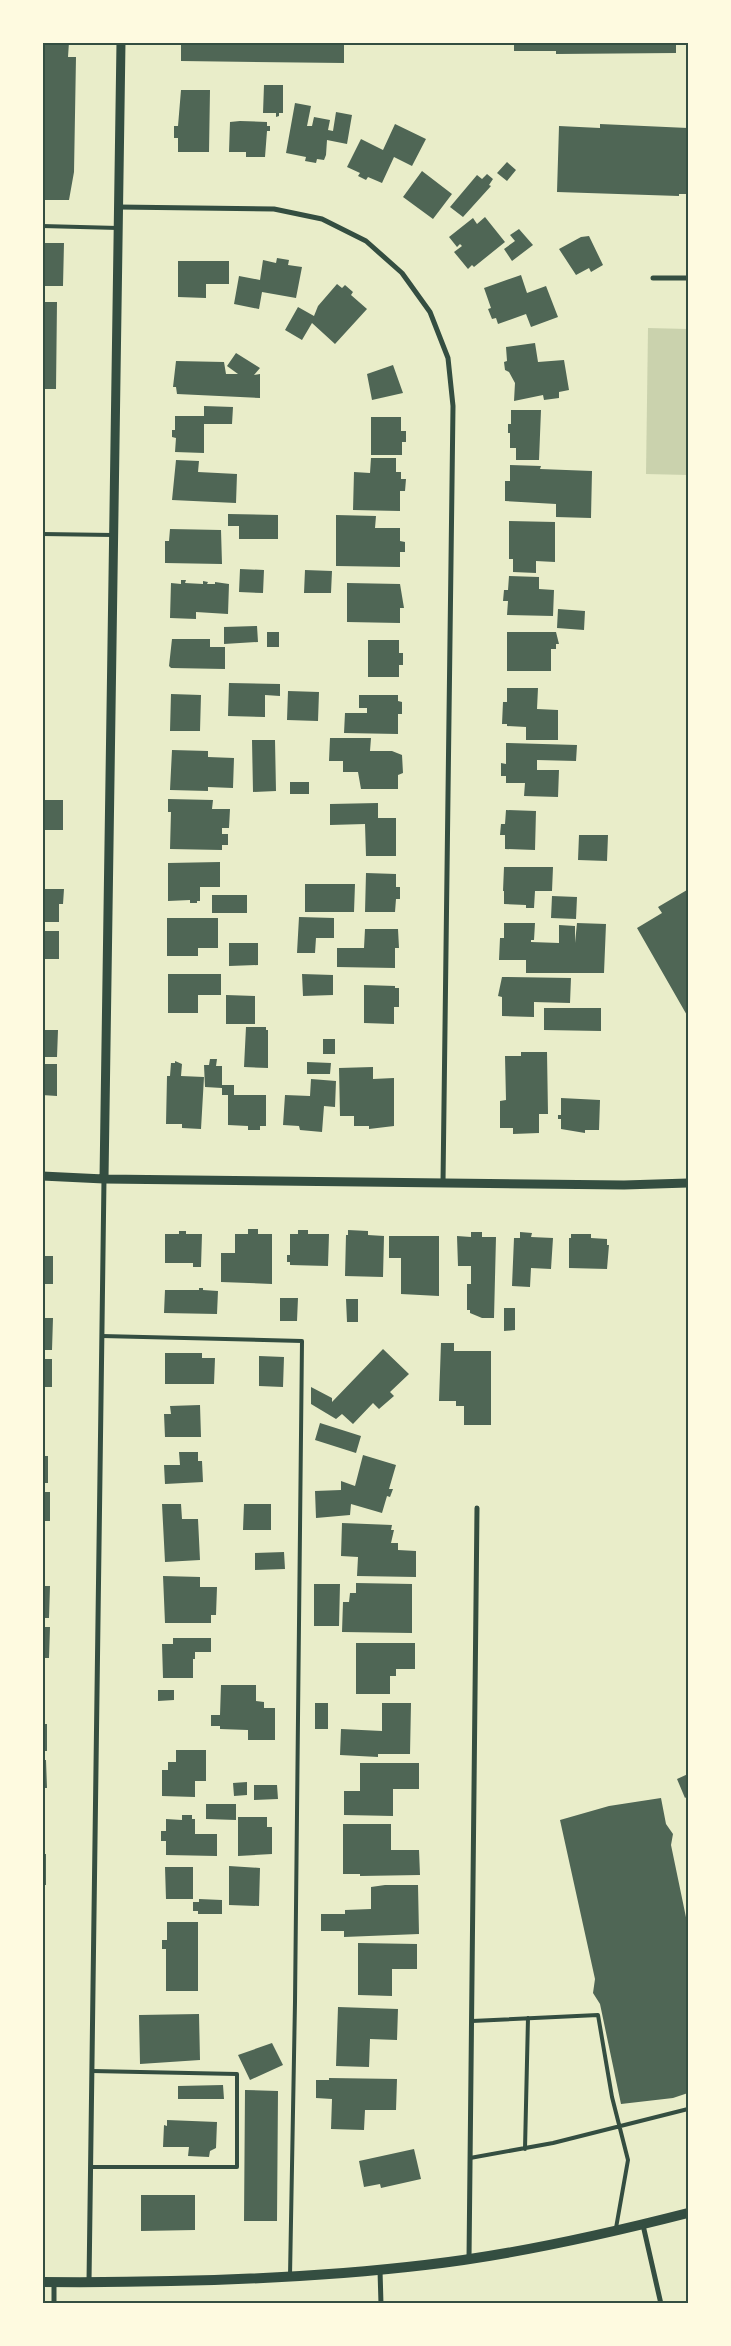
<svg xmlns="http://www.w3.org/2000/svg" width="731" height="2346" viewBox="0 0 731 2346" font-family="Jost,sans-serif">
	<style>
		.green { fill: #cad2ad }
		.building { fill: #4f6655 }
		.lines { fill: none; stroke-linecap: round; stroke-linejoin: round }
		.service { stroke: #344e41; stroke-width: 4 }
		.minor { stroke: #344e41; stroke-width: 5 }
		.tertiary { stroke: #344e41; stroke-width: 9 }
		.secondary { stroke: #344e41; stroke-width: 10 }
		.neatline { fill: none; stroke: #344e41; stroke-width: 2 }
	</style>
	<rect width="100%" height="100%" fill="#e9edc9"/>
	<path class="green" d="M648 328 688 329V475L646 474Z"/>
	<path class="building" d="M42 42H69L68 57H76L74 172 69 200H42Z
		M181 42H344V63L181 61Z
		M514 42H676V53L556 54V51H514Z
		M264 85H283V113H279V116L276 117V113H263Z
		M181 90H210L209 152H178V138H174V126H178Z
		M295 103 311 106 307 126H312L314 117 330 120 328 130 333 131 336 112 352 115 347 144 327 140 326 155 324 160 317 159 316 163 305 161 306 157 286 153Z
		M240 121 267 122V126H270V131H267L265 157H246V152H229L230 122Z
		M395 124 426 139 412 166 394 157 382 183 368 177 366 180 358 176 360 173 347 167 361 139 383 150Z
		M600 124 688 128V194H679V196L557 192 559 126 600 128Z
		M507 162 516 170 507 181 497 173Z
		M422 171 452 194 433 219 403 197Z
		M487 174 493 179 489 185 491 186 463 217 450 207 477 175 482 179Z
		M485 217 505 242 474 267 472 265 468 269 454 252 462 246 460 244 457 247 449 237 473 218 477 224Z
		M519 229 533 245 512 261 504 249 515 241 510 235Z
		M589 236 603 265 591 272 589 268 576 275 559 249 581 237Z
		M42 243H64L63 286H42Z
		M277 258 289 260 288 265 302 267 296 298 262 292 259 309 234 304 239 276 260 280 263 260 276 263Z
		M178 261H229V284H206V298L178 297Z
		M521 275 527 293 546 286 558 317 531 327 526 314 498 324 496 318 492 319 488 309 491 308 484 288Z
		M337 284 342 288 345 285 353 292 351 295 367 309 335 344 312 323 302 340 285 330 298 307 314 316 318 306Z
		M42 302H57L56 389H42Z
		M535 343 538 362 564 360 569 390 559 392V398L544 400 543 395 514 401 515 383 509 372 505 370 504 362 507 361 506 347Z
		M236 353 260 368 254 375 260 374V398L177 394 176 387H173L176 361 224 362 226 374H238L227 366Z
		M393 365 403 393 372 400 367 374Z
		M204 406 233 407 232 424H204V453L175 452 176 438 172 437V430H175V416H204Z
		M511 410H541L539 460H516V448H510V433H508V424H511Z
		M371 417H401V431H406V442H402V455H371Z
		M371 458H396V472H401V479H406L405 491H400V511L353 510 354 472 370 473Z
		M176 460 199 461 198 472 237 474 236 503 172 500Z
		M510 465 541 466 540 469 592 471 591 518 556 517V504L505 501V481H510Z
		M228 514 278 515V539H239V526H228Z
		M336 515 376 516 375 528H400V541L405 542V552H400V567L336 566Z
		M509 521 555 522V562L536 561V573L513 572V559H509Z
		M170 529 221 530 222 564 165 563V541H169Z
		M240 569 264 570 263 593 239 592Z
		M305 570 332 571 331 593H304Z
		M509 576 539 577V589L554 590 553 616 507 615 508 601H503L504 590H508Z
		M181 580H186L185 583 203 584V581L208 582 207 584H215V582L229 584 228 614 196 612V619L170 618 171 583 181 584Z
		M347 583 400 584 404 608H400V623L347 622Z
		M558 609 585 611 584 630 557 628Z
		M257 626 258 642 224 644V627Z
		M267 632H279V647H267Z
		M507 632H556L559 644H556V649H551V671H507Z
		M172 639H210V647H225V669L171 668 169 666Z
		M368 640H399V653H403V665H399V677H368Z
		M229 683 280 684V696L265 695V717L228 716Z
		M507 688H538L537 709 558 710V740H526V727L507 726V724H502L503 702H507Z
		M288 691 319 692 318 721 287 720Z
		M171 694 201 695 200 731H170Z
		M359 695H398V701L402 702V714H398V734L344 733 345 713H367V708H359Z
		M330 738H371L370 751H392L402 755 403 773 398 775V789H361L358 772H343V761H329Z
		M252 740H275L276 791 253 792Z
		M506 743 577 745 576 761 537 760V770H559L558 797 524 796 525 783H506V776H501V763L506 764Z
		M172 750 208 751V757L234 758 233 788 208 787V791L170 790Z
		M290 782H309V794H290Z
		M168 799 213 800 212 809H230L229 828H222V834H228V845H222V850L170 849 171 812H168Z
		M42 800H63V830H42Z
		M378 803V818H396V856H366L365 824 330 825V804Z
		M506 810 536 811 535 850 505 849V835H500L501 824H505Z
		M579 835H608L607 861 578 860Z
		M220 862V887H200V901H197V903H190V900L168 901V863Z
		M504 867H553L552 891H535L534 908H526V905L504 904V891H503Z
		M366 873 396 874V887H400V899H396L395 912H365Z
		M305 884H355L354 912H305Z
		M42 889H64L63 904H59V922H42Z
		M687 890 688 893V1017L637 928 662 913 658 907Z
		M212 895H247V913H212Z
		M552 896 577 897 576 919 551 918Z
		M299 917 334 918V938H316L315 953H297Z
		M167 918H218V948H198V956H167Z
		M504 923H535L534 940H531V942L559 943V925L575 926V943L577 923 606 924 604 973H526V960H499L500 938H504Z
		M365 929H398L399 948H395V968L337 967V948H364Z
		M42 931H59V959H42Z
		M229 943H258V965L229 966Z
		M168 974H221V995H198V1013H168Z
		M302 974 333 975V995L303 996Z
		M502 977 571 978 570 1003 534 1002V1017L502 1016V997L498 996Z
		M364 985 395 986V988H399V1007H394V1024L364 1023Z
		M226 995 255 996V1024H226Z
		M544 1008H601V1031L544 1030Z
		M246 1027H266V1030H268V1068L244 1067Z
		M42 1030H58L57 1057H42Z
		M323 1039H335V1054H323Z
		M521 1052H547L548 1114H539V1133L513 1134V1128H500V1101L506 1100 505 1056H521Z
		M210 1059H217L216 1066H222V1088L205 1087 204 1065H209Z
		M175 1061 182 1064 181 1076 204 1077 201 1129 182 1128V1124H166L167 1076H170L171 1063H175Z
		M307 1062 331 1063 330 1074H307Z
		M42 1064H57V1096L42 1095Z
		M373 1067V1079L394 1078V1126L369 1129V1126H354V1116H340L339 1068Z
		M311 1079 336 1081 335 1107 324 1106 322 1132 300 1130 299 1126 283 1125 285 1095 310 1096Z
		M222 1085H234V1095H266V1126H260V1130H248V1126L228 1125V1095H222Z
		M561 1098 600 1100 599 1130H585V1133L561 1129V1119H558V1115H561Z
		M248 1229H258V1234H272V1284L221 1282V1253H235V1234H248Z
		M298 1230H308V1234H329L328 1266 290 1265V1262H287V1255H290V1234H298Z
		M348 1230 368 1231V1235L384 1236 383 1277 345 1276 346 1235H348Z
		M179 1231H186V1234H202L201 1267H193V1263H165V1234H179Z
		M471 1232H482V1237H496L494 1318H482L470 1313V1310H467V1284H471V1266H458L457 1236 471 1237Z
		M520 1232 532 1233 531 1237 553 1238 551 1269 531 1268 530 1287 512 1286 514 1238H520Z
		M571 1234H591V1238L607 1239V1245H609L607 1269 569 1268V1238H571Z
		M389 1236H439V1296L401 1294V1258H389Z
		M42 1256H53V1284H42Z
		M199 1288H203V1290L218 1291 217 1314 164 1313 165 1290H199Z
		M280 1298H298L297 1321H280Z
		M346 1299H358V1322H347Z
		M504 1308H515V1330L504 1331Z
		M42 1318H53L52 1350H42Z
		M441 1343H454V1351H491V1425H464V1406H456V1401H439Z
		M383 1349 409 1374 390 1392 394 1396 379 1409 373 1403 353 1424 342 1414 336 1419 311 1404V1387L332 1398V1402Z
		M165 1353H202V1358H215L214 1384H165Z
		M259 1356 284 1357 283 1387 259 1386Z
		M42 1359H52V1387H42Z
		M200 1405 201 1437H165L164 1414H171L170 1406Z
		M320 1423 361 1436 356 1453 315 1440Z
		M179 1452H198V1461H202L203 1482 165 1484 164 1465H180Z
		M363 1455 396 1465 389 1489H393L390 1497 387 1496 382 1513 351 1504 350 1515 316 1518 315 1491 341 1490V1481L355 1486Z
		M42 1456H48V1483H42Z
		M42 1492H50V1521H42Z
		M162 1504H181L182 1519H198L200 1560 165 1562Z
		M244 1504H271V1530H243Z
		M342 1523 392 1525 391 1530H394L391 1543H398V1550L416 1551V1577L357 1576 358 1557 341 1556Z
		M284 1552 285 1569 255 1570V1553Z
		M163 1576 200 1577V1587H217L216 1615H211V1623H165Z
		M356 1583 412 1584V1633L342 1632 343 1602H349L350 1593H356Z
		M314 1584H340L339 1626H314Z
		M42 1586H50L49 1618H42Z
		M43 1627H50L49 1658H42Z
		M173 1638H211V1652H195V1659H193V1678H163L162 1644H173Z
		M356 1643H415V1669H396V1676H390V1694H356Z
		M221 1685H256V1701L264 1702V1708H275V1740H248V1730L220 1729V1726H211V1715H220Z
		M158 1690H174V1700L158 1701Z
		M315 1703H328V1729H315Z
		M382 1703H411L410 1754H378V1757L340 1755 341 1729 382 1731Z
		M42 1724H47V1751H42Z
		M176 1750H206V1781H195V1797L162 1796V1770H168V1762H176Z
		M42 1760H46L47 1788H42Z
		M360 1763H419V1789H393V1816L344 1815V1791H360Z
		M688 1774V1796L685 1798 677 1779Z
		M247 1782V1795L234 1796 233 1783Z
		M254 1785H277L278 1799 254 1800Z
		M661 1798 666 1824 673 1834 671 1845 688 1927V2093L673 2098 621 2104 600 2004 593 1993 595 1979 560 1820 609 1806Z
		M206 1804H236V1820L206 1819Z
		M182 1815H192V1819H195V1834H217V1856L166 1855V1841H161V1831H166V1819L182 1820Z
		M238 1817H267V1827H272V1854L238 1856Z
		M343 1824H391V1850H419L420 1875 360 1876V1874H343Z
		M42 1854H46V1885H42Z
		M229 1866 260 1868 259 1906 229 1905Z
		M165 1867H193V1899H166Z
		M385 1885H418L419 1934 344 1937V1931H321V1914H345V1910L371 1909V1887Z
		M42 1895H45V1919H42Z
		M199 1899 222 1900V1914H198V1911H193V1902H199Z
		M167 1922H198V1991H166V1949H162V1940H167Z
		M358 1943 417 1944V1969H392V1996L358 1995Z
		M338 2007 398 2009 397 2040 370 2039 369 2067 336 2066Z
		M199 2014 200 2060 140 2064 139 2015Z
		M272 2043 283 2065 250 2080 238 2055Z
		M329 2078 397 2079 396 2110H365L364 2130 331 2129 332 2099 316 2098V2080H329Z
		M223 2085 224 2099H178V2086Z
		M245 2090 278 2091 277 2221H244Z
		M167 2120 217 2122 216 2148 210 2151 209 2157 188 2156 189 2147H163L164 2125 167 2126Z
		M414 2149 421 2179 381 2188 380 2184 364 2187 359 2161Z
		M141 2195H195V2230L141 2231Z"/>
	<g class="lines">
		<path class="service" d="M42 226 118 228
			M42 534 113 535
			M102 1336 302 1341 295 2002 290 2276
			M472 2021 598 2015 612 2097 628 2160 616 2228
			M525 2149 528 2018
			M470 2158 553 2143 688 2109
			M91 2167H237V2074L92 2071"/>
		<path class="minor" d="M118 207 274 209 322 219 366 241 402 273 430 312 448 358 453 406 443 1183
			M653 278H688
			M643 2225 661 2304
			M469 2259 477 1508
			M380 2270 381 2304
			M54 2282V2304
			M89 2282 104 1179"/>
		<path class="tertiary" d="M42 1176 104 1179 624 1185 688 1183
			M104 1179 121 42"/>
		<path class="secondary" d="M42 2282C170 2283 298 2280 425 2265 513 2255 602 2235 688 2213"/>
	</g>
	<rect width="731" height="2346" fill="none" stroke="#fefae0" stroke-width="88"/>
	<rect x="44" y="44" width="643" height="2258" class="neatline"/>
</svg>
